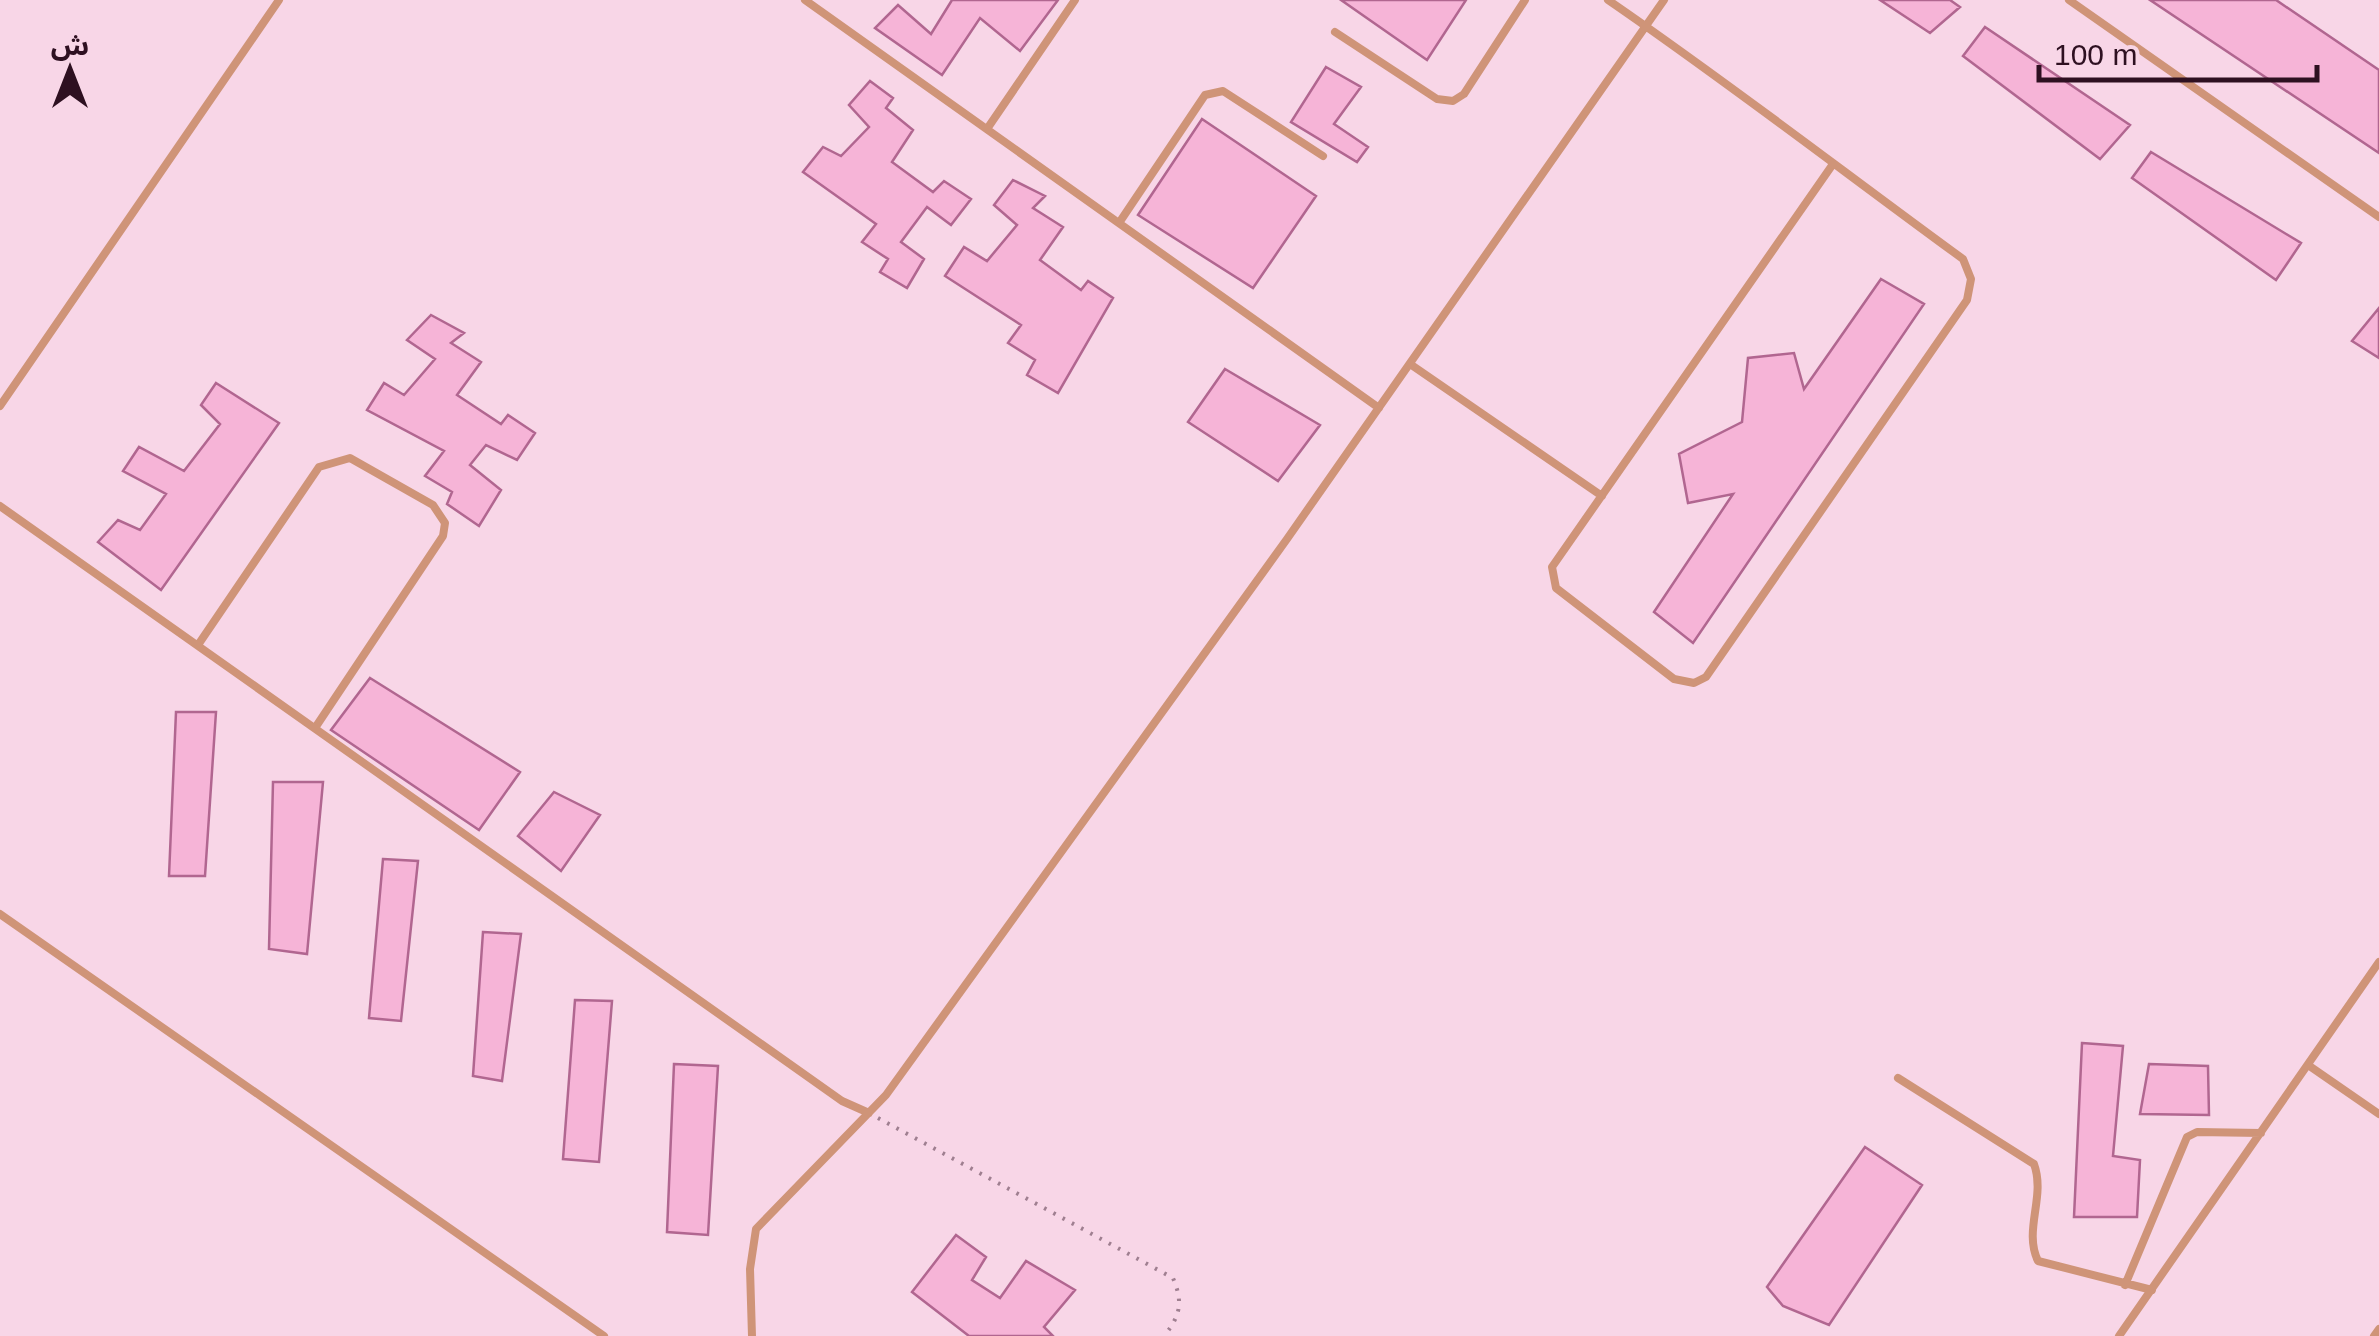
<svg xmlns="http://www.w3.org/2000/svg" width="2379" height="1336" viewBox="0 0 2379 1336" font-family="Helvetica,'Noto Sans Arabic',sans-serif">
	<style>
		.building { fill: #f6b4d7; stroke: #b16690; stroke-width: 2.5 }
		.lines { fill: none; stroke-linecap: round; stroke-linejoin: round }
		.path { stroke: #9f7f90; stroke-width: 4; stroke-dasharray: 2.5 8; stroke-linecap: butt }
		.service { stroke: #cf9478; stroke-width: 8 }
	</style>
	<rect width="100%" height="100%" fill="#f8d6e7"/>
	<path class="building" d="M952 0H1058L1020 51 980 18 942 75 875 28 898 5 931 34Z
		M1341 0H1466L1427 60Z
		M1880 0H1950L1960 7 1930 33Z
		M2150 0H2276L2379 70V153Z
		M1985 27 2130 125 2100 159 1963 56Z
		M1326 67 1361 87 1334 124 1368 147 1357 162 1291 122Z
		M870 81 893 98 886 108 913 130 892 162 933 192 944 181 971 199 951 225 927 207 901 242 924 259 907 288 880 272 888 259 862 242 876 224 803 172 823 147 841 156 869 127 849 105Z
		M1202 119 1316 196 1253 288 1138 215Z
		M2151 152 2301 243 2276 280 2132 178Z
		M1013 180 1045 196 1033 208 1063 227 1040 260 1081 290 1088 281 1113 298 1058 393 1027 375 1035 360 1008 343 1021 325 945 276 964 247 987 261 1017 225 994 205Z
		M1881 279 1924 304 1693 643 1654 612 1733 494 1688 503 1679 454 1742 422 1748 358 1794 353 1804 389Z
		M2379 308V358L2352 341Z
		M431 315 464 333 451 343 481 362 457 395 501 424 508 415 535 433 517 460 486 445 470 465 501 490 479 526 447 504 452 492 425 476 444 451 367 410 384 383 404 395 435 359 407 340Z
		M1225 369 1320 425 1278 481 1188 422Z
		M216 383 279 423 161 590 98 542 118 520 140 530 166 494 123 471 139 447 184 471 220 424 201 405Z
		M370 678 520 772 479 830 331 730Z
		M176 712H216L205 876H169Z
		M273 782H323L307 954 269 949Z
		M554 792 600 815 561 871 518 836Z
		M383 859 418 861 401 1021 369 1018Z
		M483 932 521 934 502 1081 473 1076Z
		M575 1000 612 1001 599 1162 563 1159Z
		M2082 1043 2123 1046 2113 1156 2140 1160 2137 1217H2074Z
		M674 1064 718 1066 708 1235 667 1232Z
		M2149 1064 2208 1066 2209 1115 2140 1114Z
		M1865 1147 1922 1185 1829 1325 1783 1306 1767 1287Z
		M956 1235 986 1257 972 1280 1000 1298 1026 1261 1075 1290 1044 1327 1053 1336H969L912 1292Z"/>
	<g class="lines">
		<path class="path" d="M878 1118 1173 1278C1183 1302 1181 1315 1164 1336"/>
		<path class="service" d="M805 0 1379 408
			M1608 0C1729 83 1845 173 1963 259L1971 279 1967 300 1706 677 1694 683 1674 679 1556 588 1552 567 1833 164
			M2069 0 2379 217
			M1335 32 1437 99 1453 101 1464 94 1525 0
			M987 129 1075 0
			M1119 223 1205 95 1223 91 1323 156
			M1410 364 1602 496
			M0 406 279 0
			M0 506 842 1101 869 1113
			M198 645 319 467 350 458 433 505 445 523 443 536 315 728
			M0 914 604 1336
			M2308 1065 2379 1114
			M1898 1078 2034 1164C2046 1197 2023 1230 2038 1261L2152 1290
			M2125 1285 2187 1137 2197 1132 2261 1133
			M752 1336 750 1269 756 1229 886 1095 1287 539 1664 0
			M2119 1336 2379 962
			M2374 1336 2379 1329"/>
	</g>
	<g transform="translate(70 70)" stroke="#f8d6e7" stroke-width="8" paint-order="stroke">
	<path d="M0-8L18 38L0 25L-18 38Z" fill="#2e1021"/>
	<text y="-15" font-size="28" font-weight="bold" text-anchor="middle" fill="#2e1021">ش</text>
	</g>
	<path d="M2039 65v15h278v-15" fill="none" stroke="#2e1021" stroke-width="5"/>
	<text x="2054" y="65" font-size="30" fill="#2e1021" stroke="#f8d6e7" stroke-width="8" paint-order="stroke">100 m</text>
</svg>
